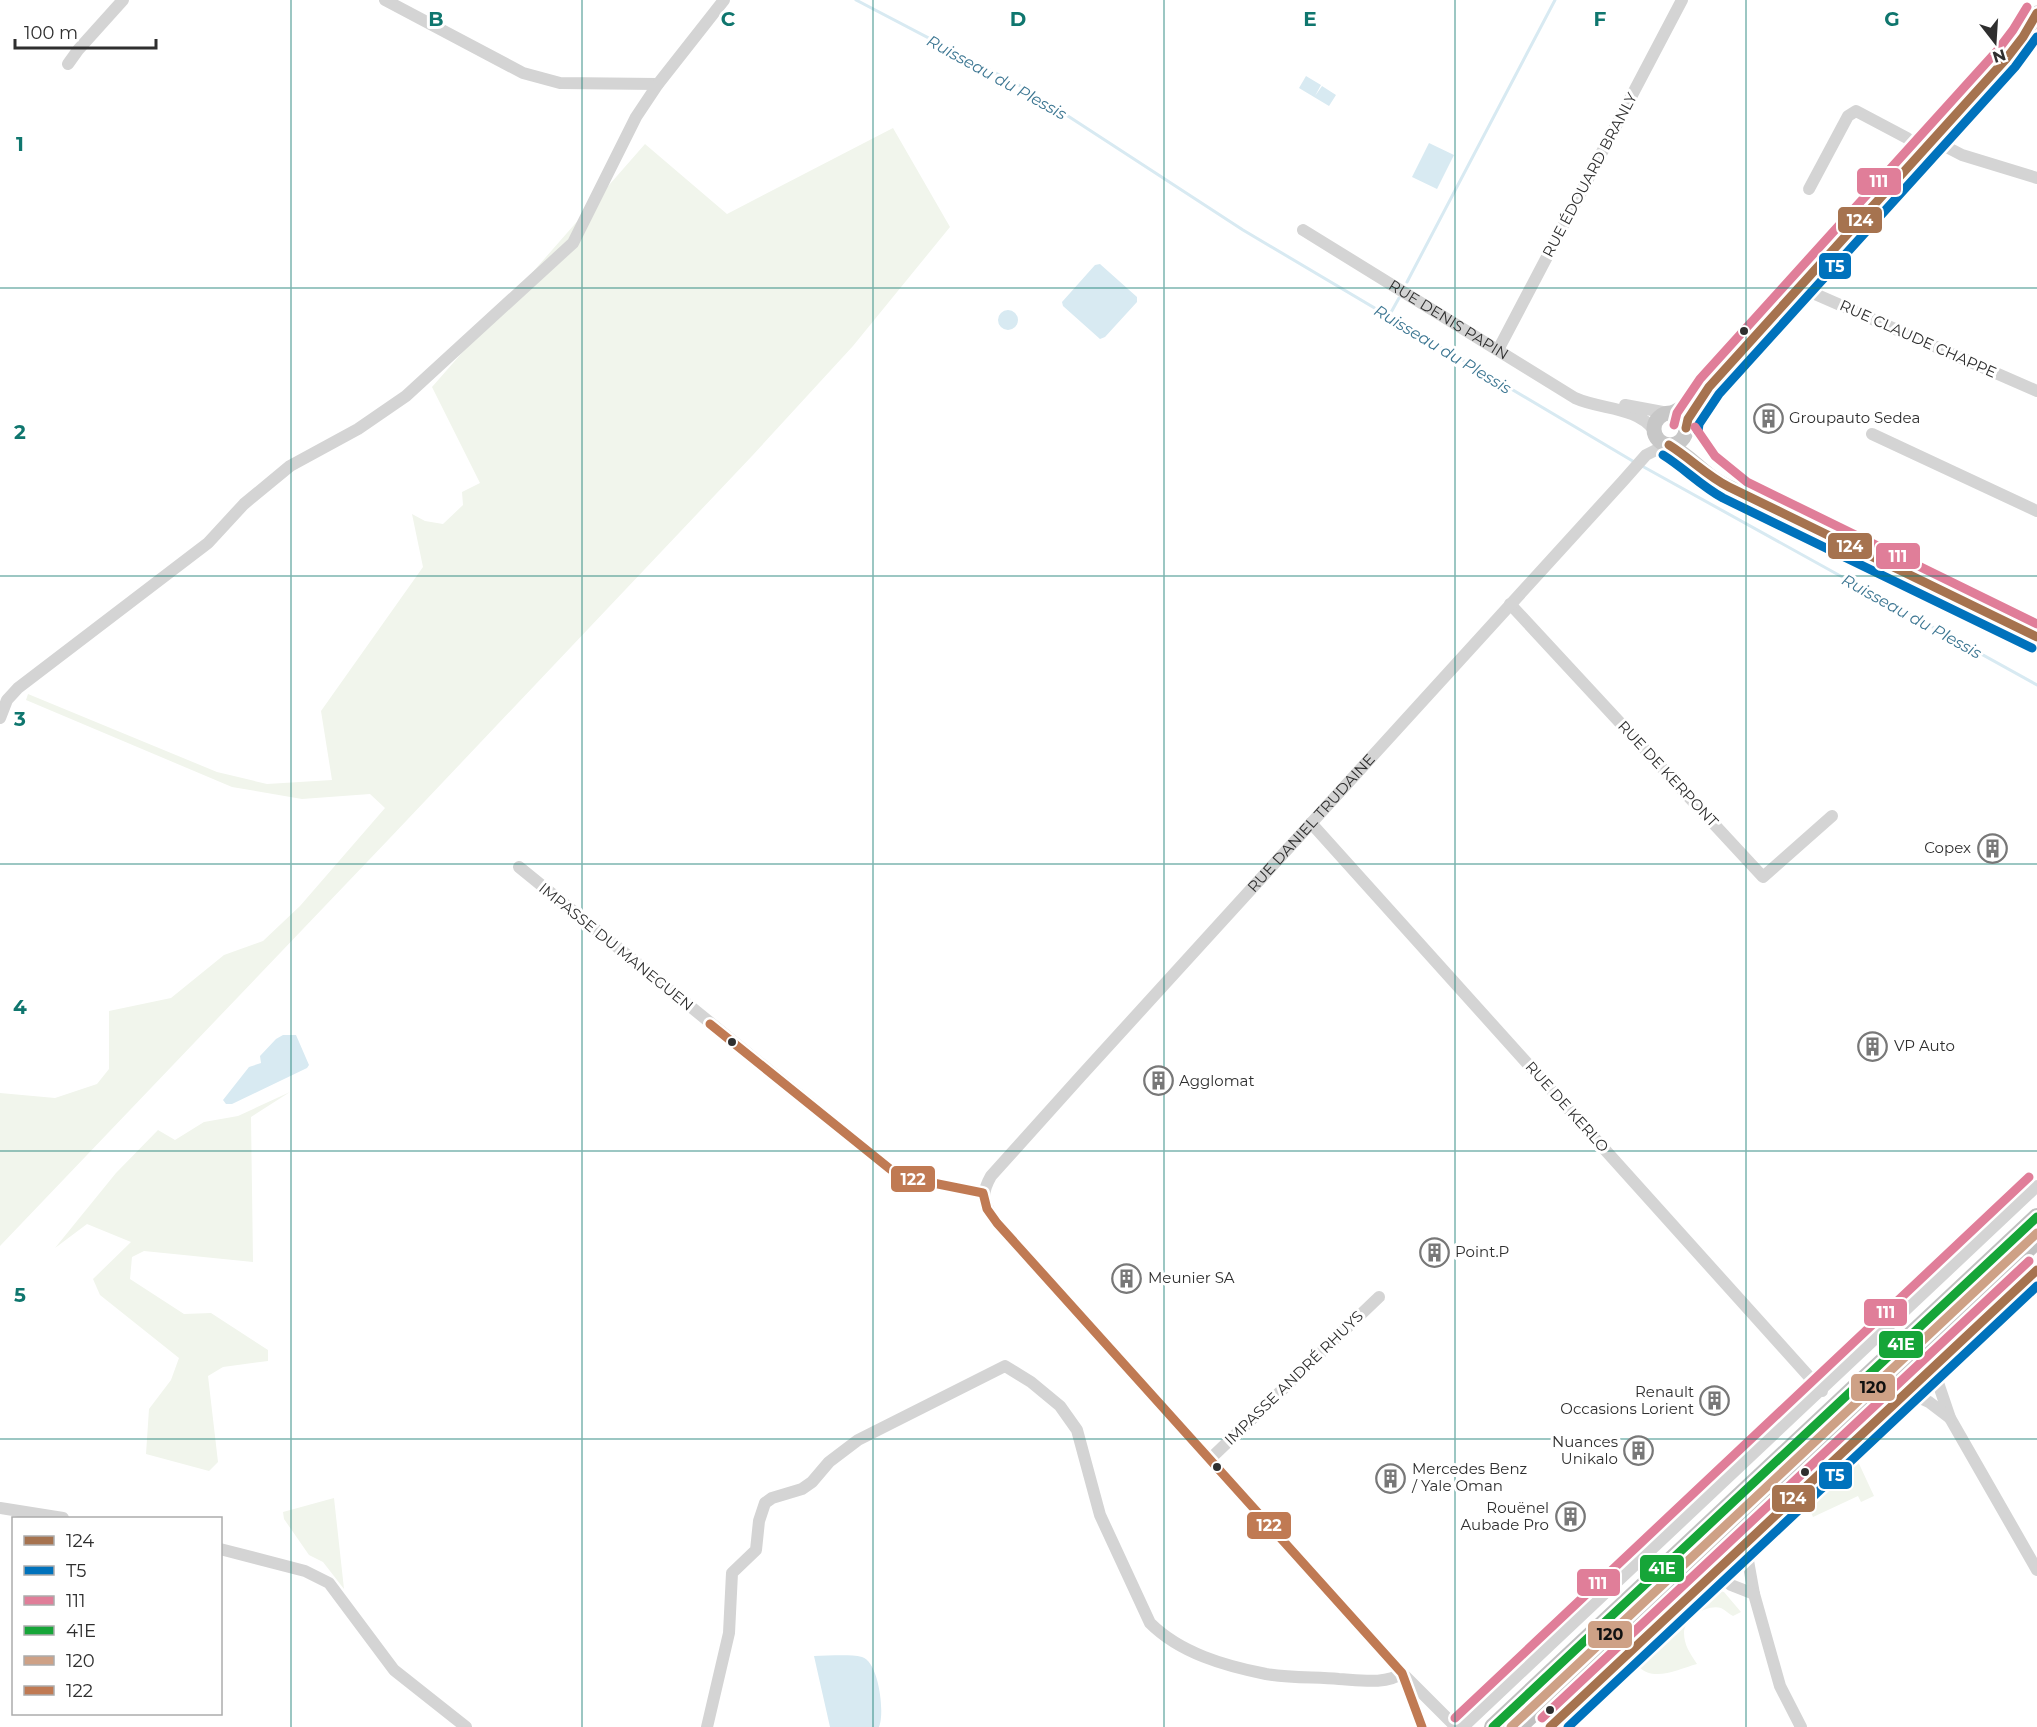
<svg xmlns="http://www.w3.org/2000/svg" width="2037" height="1727" viewBox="0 0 2037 1727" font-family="Montserrat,sans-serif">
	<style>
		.green { fill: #f1f5ec }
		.water { fill: #d8eaf2 }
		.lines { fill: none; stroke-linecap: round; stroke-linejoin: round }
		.stream { stroke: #d8eaf2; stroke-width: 3 }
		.minor { stroke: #d4d4d4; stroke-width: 12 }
		.major { stroke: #c7c7c7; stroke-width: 15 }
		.highway { stroke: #c1c1c1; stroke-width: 18 }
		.bus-1-casing { stroke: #fff; stroke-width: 14 }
		.bus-2-casing { stroke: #fff; stroke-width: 14 }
		.bus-3-casing { stroke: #fff; stroke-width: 14 }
		.bus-4-casing { stroke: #fff; stroke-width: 14 }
		.bus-5-casing { stroke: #fff; stroke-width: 14 }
		.bus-6-casing { stroke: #fff; stroke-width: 14 }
		.bus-1 { stroke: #a6734f; stroke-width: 9 }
		.bus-2 { stroke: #0072bc; stroke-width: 9 }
		.bus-3 { stroke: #e07e99; stroke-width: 9 }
		.bus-4 { stroke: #16a538; stroke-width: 9 }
		.bus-5 { stroke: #cea186; stroke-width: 9 }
		.bus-6 { stroke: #c07a53; stroke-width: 9 }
		.grid { fill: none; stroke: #0f766e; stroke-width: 1.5; stroke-opacity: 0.55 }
		.bus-dot { fill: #2f2f2f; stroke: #fff; stroke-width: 2 }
		.labels { text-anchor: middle; stroke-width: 6; stroke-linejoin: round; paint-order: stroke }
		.street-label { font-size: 15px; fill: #2f2f2f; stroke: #fff }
		.poi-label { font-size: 15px; fill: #2f2f2f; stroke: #fff; text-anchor: start }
		.water-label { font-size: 16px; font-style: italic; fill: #3c7692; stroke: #fff }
		.grid-label { font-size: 20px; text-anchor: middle; font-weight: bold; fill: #0f766e; stroke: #fff; stroke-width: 6; stroke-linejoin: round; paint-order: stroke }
		.line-badge { stroke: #fff; stroke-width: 2 }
		.badge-label { font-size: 16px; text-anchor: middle; font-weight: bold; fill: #fff }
		.pale-badge-label { font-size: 16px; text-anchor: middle; font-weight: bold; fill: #111 }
	</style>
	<rect width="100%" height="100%" fill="#fff"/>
	<path class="green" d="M893 128 950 227 853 346 752 456 389 839 0 1246V1093L55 1098 97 1084 109 1069V1011L171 998 224 955 263 941 300 906 385 808 370 794 302 799 232 787 26 700 28 694 217 772 267 784 332 780 321 711 423 567 412 514 425 521 443 524 463 505 462 492 480 483 432 387 645 144 727 214Z
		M290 1092 251 1117 253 1262 144 1251 132 1257 130 1279 184 1314 211 1313 268 1350V1361L223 1367 208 1376 218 1462 209 1471 146 1454 149 1409 171 1380 179 1358 100 1295 93 1279 131 1242 87 1224 55 1248 116 1173 158 1130 175 1140 204 1122 238 1116Z
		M1854 1453 1874 1496 1861 1502 1858 1496 1813 1517 1806 1501 1837 1471 1835 1469Z
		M334 1498 344 1589 323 1562 309 1555 284 1519 283 1512Z
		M1713 1589 1724 1592 1741 1612 1733 1616C1729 1614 1725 1610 1721 1608 1707 1604 1684 1618 1684 1633 1684 1645 1690 1653 1697 1664 1679 1669 1654 1682 1639 1667L1641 1654 1644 1649 1702 1592Z"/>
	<path class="water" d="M1306 76 1321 85 1315 96 1322 86 1336 95 1329 106 1299 88Z
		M1429 143 1454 155 1437 189 1412 177Z
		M1100 264 1137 297V302L1105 337 1100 339 1063 306 1062 302 1095 265Z
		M998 320a10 10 0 1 1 20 0a10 10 0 1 1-20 0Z
		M283 1035H296L309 1065 307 1068 232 1104H226L223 1100 249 1067 261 1063 260 1056 276 1039Z
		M814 1656C828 1656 849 1654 862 1657 879 1662 885 1713 879 1727H830Z"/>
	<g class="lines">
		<path class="stream" d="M856 0 1028 90 1243 230 1636 463
			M1407 282 1555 0
			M1389 316 1399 298
			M1642 466 2037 685"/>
		<g class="minor">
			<path d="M385 0 523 73 560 83 658 84"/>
			<path d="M68 64 78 50 123 0"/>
			<path d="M1933 140 1962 155 2037 178"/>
			<path d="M1809 189 1848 116 1856 111 1907 138 1922 153"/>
			<path id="s1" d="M1303 230 1575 398C1601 410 1636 406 1654 430"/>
			<path d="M1803 283 1815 294 2037 391"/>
			<path d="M1498 350 1682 0"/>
			<path d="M1625 405 1668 413"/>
			<path d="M1872 434 2037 511"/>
			<path d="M1510 604 1763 877 1832 816"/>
			<path d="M0 718 7 700 18 688 208 543 244 504 290 466 358 429 406 396 573 243 636 117 658 84 724 0"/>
			<path d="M1311 823 1822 1391"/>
			<path d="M519 867 890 1169 913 1179 983 1193"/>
			<path d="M1933 1368 1950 1418 2037 1570"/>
			<path d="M1907 1392 1929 1402 1950 1418"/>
			<path d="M1210 1459 1379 1297"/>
			<path d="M0 1508 63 1518"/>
			<path d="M1741 1547 1747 1555 1754 1594 1780 1686 1801 1727"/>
			<path d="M220 1549 305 1571 329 1583 394 1670 466 1727"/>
			<path d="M1716 1570 1731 1585 1754 1594"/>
			<path d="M1405 1680 1422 1727"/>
			<path d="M707 1727 729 1633 732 1573 756 1550 759 1521 765 1503 772 1498 802 1489 812 1482 829 1462 858 1440 1005 1366 1031 1382 1060 1406 1077 1430 1100 1515 1150 1623C1180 1653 1225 1666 1266 1674 1290 1678 1316 1677 1339 1679 1358 1680 1387 1685 1402 1673"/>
			<path id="s2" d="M1456 1727 1402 1673 997 1223C984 1204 979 1197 991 1176L1080 1077 1623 481 1646 455 1666 445"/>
			<path d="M1463 1727 2037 1186"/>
			<path d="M1550 1727 2037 1270"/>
		</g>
		<path class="major" d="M1654 429a16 16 0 1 1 32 0a16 16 0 1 1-32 0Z
			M1672 413 1687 405 1709 387 2006 59 2023 37 2037 13
			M1669 445C1698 460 1706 481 1741 492L2037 637"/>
		<path class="highway" d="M1493 1727 2037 1217
			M1518 1727 2037 1240"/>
		<defs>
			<path id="bus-1" d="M1686 428 1688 419 1709 387 2006 59 2023 37 2037 13
				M1669 445C1690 458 1707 476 1729 487L2037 637
				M1550 1727 2037 1270"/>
			<path id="bus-2" d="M1698 431 1699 424 1719 394 2015 67 2037 37
				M1663 455C1684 468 1701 486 1723 498L2032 648
				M1568 1727 2037 1286"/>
			<path id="bus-3" d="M1674 425 1677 413 1700 379 1997 51 2013 30 2027 7
				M1695 427 1715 456 1747 482 2037 624
				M1455 1718 2029 1177
				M1542 1718 2029 1261"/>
			<path id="bus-4" d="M1493 1727 2037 1217"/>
			<path id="bus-5" d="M1511 1727 2037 1233"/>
			<path id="bus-6" d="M710 1024 890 1169 913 1179 983 1193 987 1209 997 1223 1402 1673 1422 1727"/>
		</defs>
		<use href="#bus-1" class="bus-1-casing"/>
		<use href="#bus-2" class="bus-2-casing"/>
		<use href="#bus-3" class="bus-3-casing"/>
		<use href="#bus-4" class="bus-4-casing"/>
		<use href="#bus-5" class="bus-5-casing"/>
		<use href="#bus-6" class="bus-6-casing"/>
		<use href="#bus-1" class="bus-1"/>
		<use href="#bus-2" class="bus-2"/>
		<use href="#bus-3" class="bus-3"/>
		<use href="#bus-4" class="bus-4"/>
		<use href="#bus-5" class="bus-5"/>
		<use href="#bus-6" class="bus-6"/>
	</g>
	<path class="grid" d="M291 0V1727M582 0V1727M873 0V1727M1164 0V1727M1455 0V1727M1746 0V1727M0 288H2037M0 576H2037M0 864H2037M0 1151H2037M0 1439H2037"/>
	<defs>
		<symbol id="building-ring" viewBox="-11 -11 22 22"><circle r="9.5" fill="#fff" stroke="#787878" stroke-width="1.5"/><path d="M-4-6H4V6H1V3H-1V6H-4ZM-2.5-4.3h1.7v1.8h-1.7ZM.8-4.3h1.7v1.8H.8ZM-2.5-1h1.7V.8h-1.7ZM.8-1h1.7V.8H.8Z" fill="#787878"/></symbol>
	</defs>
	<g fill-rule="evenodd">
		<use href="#building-ring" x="1752" y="402" width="33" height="33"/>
		<use href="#building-ring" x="1976" y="832" width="33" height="33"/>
		<use href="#building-ring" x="1856" y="1030" width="33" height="33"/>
		<use href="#building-ring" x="1142" y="1064" width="33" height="33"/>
		<use href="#building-ring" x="1418" y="1236" width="33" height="33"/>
		<use href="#building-ring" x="1110" y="1262" width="33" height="33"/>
		<use href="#building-ring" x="1698" y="1384" width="33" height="33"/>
		<use href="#building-ring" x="1622" y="1434" width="33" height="33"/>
		<use href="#building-ring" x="1374" y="1462" width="33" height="33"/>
		<use href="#building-ring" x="1554" y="1500" width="33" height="33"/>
	</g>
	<g class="bus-dot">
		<circle cx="1744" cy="331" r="5"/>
		<circle cx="732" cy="1042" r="5"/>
		<circle cx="1217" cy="1467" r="5"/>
		<circle cx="1805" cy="1472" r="5"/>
		<circle cx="1550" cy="1710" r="5"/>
	</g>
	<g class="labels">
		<g class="street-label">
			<text transform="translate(1590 175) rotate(-62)" y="5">RUE ÉDOUARD BRANLY</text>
			<text dy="5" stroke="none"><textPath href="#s1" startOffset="171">RUE DENIS PAPIN</textPath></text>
			<text transform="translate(1918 339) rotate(24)" y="5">RUE CLAUDE CHAPPE</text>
			<text transform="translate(1668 774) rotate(47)" y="5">RUE DE KERPONT</text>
			<text dy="5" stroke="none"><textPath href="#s2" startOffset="1210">RUE DANIEL TRUDAINE</textPath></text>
			<text transform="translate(616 947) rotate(39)" y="5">IMPASSE DU MANEGUEN</text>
			<text transform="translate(1567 1107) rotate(48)" y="5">RUE DE KERLO</text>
			<text transform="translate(1294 1378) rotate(-44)" y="5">IMPASSE ANDRÉ RHUYS</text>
		</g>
		<g class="poi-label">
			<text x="1789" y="423">Groupauto Sedea</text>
			<text x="1971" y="853" text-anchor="end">Copex</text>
			<text x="1894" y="1051">VP Auto</text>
			<text x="1179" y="1086">Agglomat</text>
			<text x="1455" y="1257">Point.P</text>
			<text x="1148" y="1283">Meunier SA</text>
			<text x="1694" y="1397" text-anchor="end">Renault<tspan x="1694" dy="17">Occasions Lorient</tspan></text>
			<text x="1618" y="1447" text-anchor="end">Nuances<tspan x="1618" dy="17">Unikalo</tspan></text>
			<text x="1412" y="1474">Mercedes Benz<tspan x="1412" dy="17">/ Yale Oman</tspan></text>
			<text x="1549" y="1513" text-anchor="end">Rouënel<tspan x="1549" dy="17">Aubade Pro</tspan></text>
		</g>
		<g class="water-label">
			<text transform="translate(997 77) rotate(29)" y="6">Ruisseau du Plessis</text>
			<text transform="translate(1443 349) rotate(31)" y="6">Ruisseau du Plessis</text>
			<text transform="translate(1912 616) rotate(29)" y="6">Ruisseau du Plessis</text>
		</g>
	</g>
	<g class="grid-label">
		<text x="436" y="26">B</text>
		<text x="728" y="26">C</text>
		<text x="1018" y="26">D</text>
		<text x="1310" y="26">E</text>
		<text x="1600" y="26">F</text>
		<text x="1892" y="26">G</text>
		<text x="20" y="151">1</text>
		<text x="20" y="439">2</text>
		<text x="20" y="726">3</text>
		<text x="20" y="1014">4</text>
		<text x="20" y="1302">5</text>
	</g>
	<g class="line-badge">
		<rect x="1856" y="167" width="46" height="29" rx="6" fill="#e07e99"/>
		<rect x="1837" y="206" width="46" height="28" rx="6" fill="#a6734f"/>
		<rect x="1818" y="252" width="34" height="28" rx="6" fill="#0072bc"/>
		<rect x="1827" y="532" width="46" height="28" rx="6" fill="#a6734f"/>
		<rect x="1875" y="542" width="46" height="28" rx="6" fill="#e07e99"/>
		<rect x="890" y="1165" width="46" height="28" rx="6" fill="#c07a53"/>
		<rect x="1863" y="1298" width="45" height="29" rx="6" fill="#e07e99"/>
		<rect x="1878" y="1330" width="46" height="29" rx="6" fill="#16a538"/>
		<rect x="1850" y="1373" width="46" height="29" rx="6" fill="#cea186"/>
		<rect x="1818" y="1461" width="35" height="29" rx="6" fill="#0072bc"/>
		<rect x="1771" y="1484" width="45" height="29" rx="6" fill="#a6734f"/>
		<rect x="1246" y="1511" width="46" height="29" rx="6" fill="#c07a53"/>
		<rect x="1639" y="1554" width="46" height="29" rx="6" fill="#16a538"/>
		<rect x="1576" y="1568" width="45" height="29" rx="6" fill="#e07e99"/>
		<rect x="1587" y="1620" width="46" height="29" rx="6" fill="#cea186"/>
	</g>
	<g class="badge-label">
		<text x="1879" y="187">111</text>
		<text x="1860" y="226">124</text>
		<text x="1835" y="272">T5</text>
		<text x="1850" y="552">124</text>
		<text x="1898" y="562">111</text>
		<text x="913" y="1185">122</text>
		<text x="1886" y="1318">111</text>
		<text x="1901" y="1350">41E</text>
		<text x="1835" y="1481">T5</text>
		<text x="1793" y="1504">124</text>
		<text x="1269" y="1531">122</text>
		<text x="1662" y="1574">41E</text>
		<text x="1598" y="1589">111</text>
	</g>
	<g class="pale-badge-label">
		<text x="1873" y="1393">120</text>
		<text x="1610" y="1640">120</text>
	</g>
	<rect x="12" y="1517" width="210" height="198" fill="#ffffff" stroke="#acacac" stroke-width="1.5"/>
	<rect x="24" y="1536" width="30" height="9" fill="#a6734f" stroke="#acacac" stroke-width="1.5"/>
	<text x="66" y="1547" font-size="18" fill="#2f2f2f">124</text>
	<rect x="24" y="1566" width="30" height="9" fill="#0072bc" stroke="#acacac" stroke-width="1.5"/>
	<text x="66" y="1577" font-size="18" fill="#2f2f2f">T5</text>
	<rect x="24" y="1596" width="30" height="9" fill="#e07e99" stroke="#acacac" stroke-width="1.5"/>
	<text x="66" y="1607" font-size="18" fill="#2f2f2f">111</text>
	<rect x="24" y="1626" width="30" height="9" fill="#16a538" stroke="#acacac" stroke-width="1.5"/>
	<text x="66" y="1637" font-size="18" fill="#2f2f2f">41E</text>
	<rect x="24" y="1656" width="30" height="9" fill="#cea186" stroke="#acacac" stroke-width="1.5"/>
	<text x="66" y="1667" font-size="18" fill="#2f2f2f">120</text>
	<rect x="24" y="1686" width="30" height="9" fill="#c07a53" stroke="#acacac" stroke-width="1.5"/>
	<text x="66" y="1697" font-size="18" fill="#2f2f2f">122</text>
	<g transform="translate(1995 42) rotate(163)" stroke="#ffffff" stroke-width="4.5" paint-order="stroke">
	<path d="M0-4.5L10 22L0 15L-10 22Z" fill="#2f2f2f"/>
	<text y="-9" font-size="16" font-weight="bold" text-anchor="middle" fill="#2f2f2f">N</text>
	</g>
	<path d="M15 39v9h141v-9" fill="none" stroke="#2f2f2f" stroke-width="3"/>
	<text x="24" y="39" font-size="18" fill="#2f2f2f" stroke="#ffffff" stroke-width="4.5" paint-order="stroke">100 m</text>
</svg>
